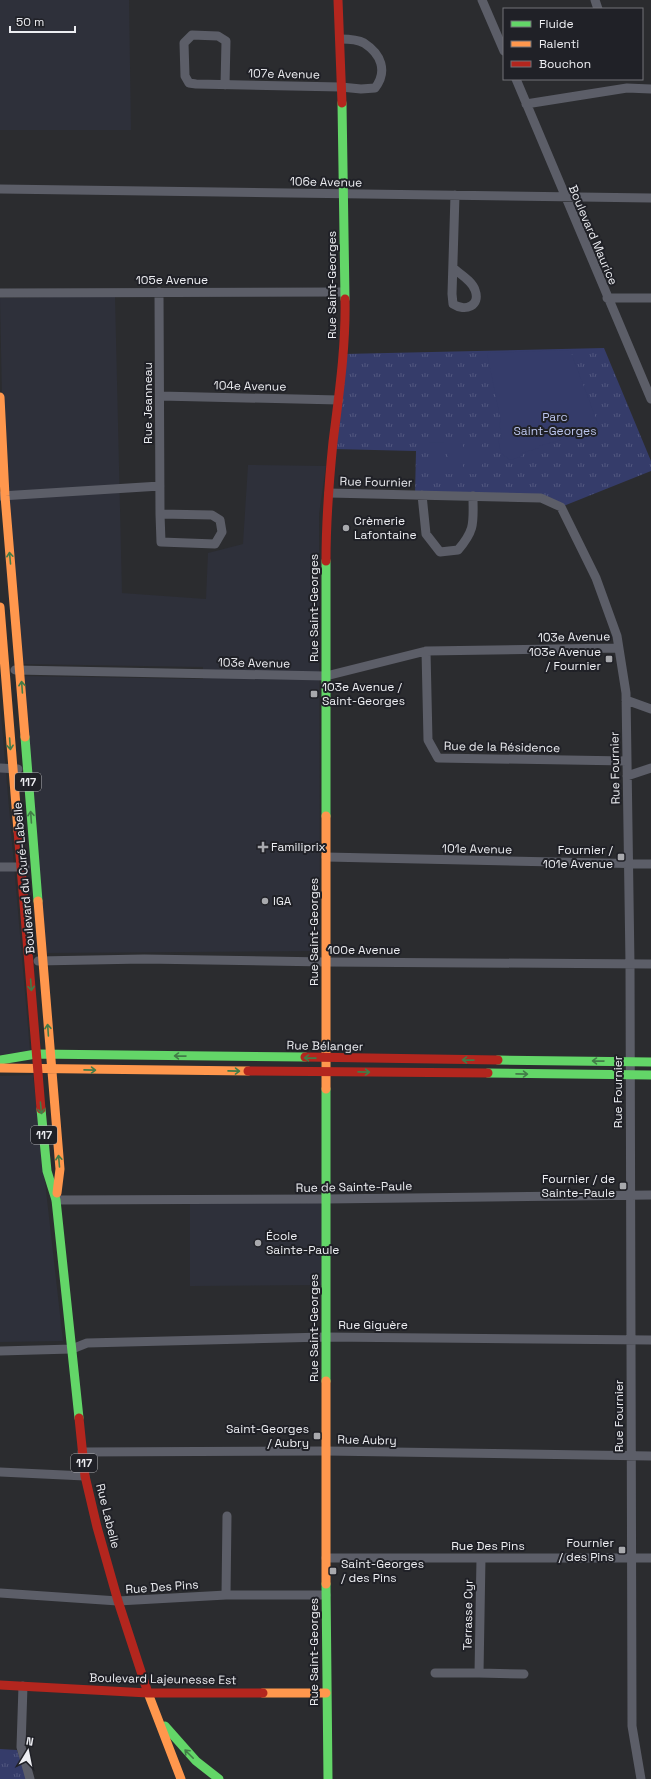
<svg xmlns="http://www.w3.org/2000/svg" width="651" height="1779" viewBox="0 0 651 1779" font-family="'Space Grotesk',sans-serif">
	<style>
		.built { fill: #2e303a }
		.grass { fill: url(#grass-tufts) }
		.garden { fill: #353c6a }
		.lines { fill: none; stroke-linecap: round; stroke-linejoin: round }
		.street { stroke: #5c5e68; stroke-width: 9 }
		.fast { stroke: #63d668; stroke-width: 9 }
		.slow { stroke: #ff974d; stroke-width: 9 }
		.jam { stroke: #b3261e; stroke-width: 9 }
		.oneway { stroke: #427c48 }
		.poi-dot { fill: #a8a9ad; stroke: #202127; stroke-width: 1.5 }
		.labels { text-anchor: middle; stroke-width: 4; stroke-linejoin: round; paint-order: stroke }
		.shield { fill: #202127; stroke: #afb0b4; stroke-width: 1 }
		.shield-label { font-size: 11px; font-weight: bold; fill: #ecedf1 }
		.street-label { font-size: 12px; fill: #ecedf1; stroke: #202127 }
		.park-label { font-size: 12px; fill: #bbc5ed; stroke: #202127 }
		.poi-label { font-size: 12px; fill: #ecedf1; stroke: #202127; text-anchor: start }
	</style>
	<defs>
		<pattern id="grass-tufts" width="24" height="20" patternUnits="userSpaceOnUse"><rect width="24" height="20" fill="#353c6a"/><path d="M3 7l-1-3M5 7V3M7 7l1-3M15 17l-1-3M17 17v-4M19 17l1-3" fill="none" stroke="#525880"/></pattern>
	</defs>
	<rect width="100%" height="100%" fill="#2b2c2f"/>
	<path class="built" d="M0 0H129L131 130H0Z
		M115 296 122 593 206 599 208 553 243 544 248 465 326 466 319 514 320 951 44 953 22 676 203 679V667L23 664 3 449 0 298Z
		M0 703 30 1051 0 1055Z
		M33 1075 63 1341 0 1342V1076Z
		M326 1199V1285L190 1286V1200Z"/>
	<path class="grass" d="M604 348 651 461V471L561 507 541 498 415 495 416 451 333 449 343 354Z
		M0 1749 17 1750 27 1779H0Z"/>
	<path class="garden" d="M570 350 600 429 539 446V448L522 453 523 456 510 460 501 453 498 439 502 438 499 423 501 422 487 353Z
		M444 442V474H429V443Z
		M448 442H463V474H448Z
		M467 443H482V474H467Z"/>
	<g class="lines">
		<path class="street" d="M482 0 504 51
			M595 0 598 9
			M516 79 651 399
			M225 85 226 41 218 36 192 35 184 43 185 76 189 83 196 84 341 87 361 89 375 88C388 71 381 54 364 43 357 39 348 39 340 39
			M526 104 627 88 651 89
			M0 189 651 198
			M453 268C460 274 472 281 475 290 481 306 465 312 453 304L452 294 455 195
			M159 292 160 514 161 542 215 544 222 532 220 520 212 515 160 514
			M0 293 344 292
			M607 298H651
			M160 396 339 400
			M329 493 541 498 561 507 596 578 617 636 626 693 630 964 632 1726 641 1779
			M422 495 426 534 440 552 458 550C476 529 473 522 473 496
			M1 496 160 486
			M426 651 428 740 438 758 627 761
			M15 670 326 676 426 651 619 648
			M626 700 651 709
			M0 768 18 769
			M627 776 651 768
			M326 857 651 864
			M0 867H25
			M38 961 144 959 326 962 651 964
			M56 1200 326 1199 651 1195
			M0 1351 72 1349 87 1343 326 1337 651 1340
			M82 1452 326 1451 651 1456
			M0 1472 85 1476
			M326 1558H651
			M481 1558 479 1673 524 1674
			M0 1593 118 1601 226 1595H326
			M226 1595 227 1516
			M435 1673H479
			M23 1686 21 1747 30 1779"/>
		<path class="fast" d="M342 103 345 299
			M326 561V816
			M25 737 38 901
			M0 1060 36 1054 305 1057
			M498 1060 651 1062
			M488 1073 651 1075
			M326 1089V1381
			M41 1109 47 1171 56 1200 79 1418
			M326 1584 328 1779
			M165 1726 196 1761 219 1779"/>
		<path class="slow" d="M0 397 5 496 25 737
			M0 607 18 831
			M326 816V1089
			M38 901 60 1169 57 1193
			M0 1068 248 1071
			M326 1381V1584
			M148 1693 181 1779
			M263 1693H326"/>
		<path class="jam" d="M338 0 342 103
			M326 561C326 522 329 482 333 442 339 394 346 347 345 299
			M18 831 41 1109
			M305 1057 498 1060
			M248 1071 488 1073
			M79 1418 85 1476 97 1527 118 1601 148 1693
			M0 1685 148 1693H263"/>
	</g>
	<defs><path id="oneway-shaft" d="M-6 0H5M1.5-3L5.5 0L1.5 3" fill="none" stroke-width="1.6" stroke-linecap="round" stroke-linejoin="round"/></defs>
	<g class="oneway">
		<use href="#oneway-shaft" transform="translate(10 558) rotate(-95)"/>
		<use href="#oneway-shaft" transform="translate(22 687) rotate(-94)"/>
		<use href="#oneway-shaft" transform="translate(10 744) rotate(86)"/>
		<use href="#oneway-shaft" transform="translate(31 817) rotate(-94)"/>
		<use href="#oneway-shaft" transform="translate(31 985) rotate(86)"/>
		<use href="#oneway-shaft" transform="translate(48 1030) rotate(-94)"/>
		<use href="#oneway-shaft" transform="translate(180 1056) rotate(-179)"/>
		<use href="#oneway-shaft" transform="translate(310 1058) rotate(-179)"/>
		<use href="#oneway-shaft" transform="translate(468 1060) rotate(-179)"/>
		<use href="#oneway-shaft" transform="translate(598 1061) rotate(-179)"/>
		<use href="#oneway-shaft" transform="translate(90 1070) rotate(1)"/>
		<use href="#oneway-shaft" transform="translate(234 1071) rotate(1)"/>
		<use href="#oneway-shaft" transform="translate(364 1072) rotate(1)"/>
		<use href="#oneway-shaft" transform="translate(522 1074) rotate(1)"/>
		<use href="#oneway-shaft" transform="translate(41 1108) rotate(84)"/>
		<use href="#oneway-shaft" transform="translate(59 1161) rotate(-95)"/>
		<use href="#oneway-shaft" transform="translate(189 1754) rotate(-135)"/>
	</g>
	<g class="poi-dot">
		<circle cx="346" cy="528" r="4"/>
		<rect x="605" y="655" width="8" height="8" rx="2"/>
		<rect x="310" y="690" width="8" height="8" rx="2"/>
		<path d="M261 841h4v4h4v4h-4v4h-4v-4h-4v-4h4z"/>
		<rect x="617" y="853" width="8" height="8" rx="2"/>
		<circle cx="265" cy="901" r="4"/>
		<rect x="619" y="1182" width="8" height="8" rx="2"/>
		<circle cx="258" cy="1243" r="4"/>
		<rect x="313" y="1432" width="8" height="8" rx="2"/>
		<rect x="618" y="1546" width="8" height="8" rx="2"/>
		<rect x="329" y="1567" width="8" height="8" rx="2"/>
	</g>
	<g class="labels">
		<g class="shield">
			<rect x="15" y="773" width="26" height="18" rx="3"/>
			<rect x="31" y="1126" width="26" height="18" rx="3"/>
			<rect x="71" y="1454" width="26" height="18" rx="3"/>
		</g>
		<g class="shield-label">
			<text x="28" y="786">117</text>
			<text x="44" y="1139">117</text>
			<text x="84" y="1467">117</text>
		</g>
		<g class="street-label">
			<text transform="translate(284 74) rotate(1)" y="4">107e Avenue</text>
			<text transform="translate(326 182) rotate(1)" y="4">106e Avenue</text>
			<text transform="translate(593 235) rotate(67)" y="4">Boulevard Maurice</text>
			<text x="172" y="284">105e Avenue</text>
			<text transform="translate(332 285) rotate(-90)" y="4">Rue Saint-Georges</text>
			<text transform="translate(250 386) rotate(1)" y="4">104e Avenue</text>
			<text transform="translate(148 403) rotate(-90)" y="4">Rue Jeanneau</text>
			<text transform="translate(376 482) rotate(1)" y="4">Rue Fournier</text>
			<text transform="translate(314 608) rotate(-90)" y="4">Rue Saint-Georges</text>
			<text transform="translate(574 637) rotate(-1)" y="4">103e Avenue</text>
			<text transform="translate(254 663) rotate(1)" y="4">103e Avenue</text>
			<text transform="translate(502 747) rotate(1)" y="4">Rue de la Résidence</text>
			<text transform="translate(615 768) rotate(-91)" y="4">Rue Fournier</text>
			<text transform="translate(477 849) rotate(1)" y="4">101e Avenue</text>
			<text transform="translate(24 878) rotate(-95)" y="4">Boulevard du Curé-Labelle</text>
			<text transform="translate(314 932) rotate(-90)" y="4">Rue Saint-Georges</text>
			<text x="364" y="954">100e Avenue</text>
			<text transform="translate(325 1046) rotate(1)" y="4">Rue Bélanger</text>
			<text transform="translate(618 1092) rotate(-90)" y="4">Rue Fournier</text>
			<text transform="translate(354 1187) rotate(-1)" y="4">Rue de Sainte-Paule</text>
			<text x="373" y="1329">Rue Giguère</text>
			<text transform="translate(314 1328) rotate(-90)" y="4">Rue Saint-Georges</text>
			<text transform="translate(619 1416) rotate(-90)" y="4">Rue Fournier</text>
			<text transform="translate(367 1440) rotate(1)" y="4">Rue Aubry</text>
			<text transform="translate(108 1516) rotate(76)" y="4">Rue Labelle</text>
			<text x="488" y="1550">Rue Des Pins</text>
			<text transform="translate(162 1587) rotate(-4)" y="4">Rue Des Pins</text>
			<text transform="translate(468 1615) rotate(-89)" y="4">Terrasse Cyr</text>
			<text transform="translate(314 1652) rotate(-90)" y="4">Rue Saint-Georges</text>
			<text transform="translate(163 1679) rotate(1)" y="4">Boulevard Lajeunesse Est</text>
		</g>
		<g class="park-label">
			<text x="555" y="421">Parc<tspan x="555" dy="14">Saint-Georges</tspan></text>
		</g>
		<g class="poi-label">
			<text x="354" y="525">Crèmerie<tspan x="354" dy="14">Lafontaine</tspan></text>
			<text x="601" y="656" text-anchor="end">103e Avenue<tspan x="601" dy="14">/ Fournier</tspan></text>
			<text x="322" y="691">103e Avenue /<tspan x="322" dy="14">Saint-Georges</tspan></text>
			<text x="271" y="851">Familiprix</text>
			<text x="613" y="854" text-anchor="end">Fournier /<tspan x="613" dy="14">101e Avenue</tspan></text>
			<text x="273" y="905">IGA</text>
			<text x="615" y="1183" text-anchor="end">Fournier / de<tspan x="615" dy="14">Sainte-Paule</tspan></text>
			<text x="266" y="1240">École<tspan x="266" dy="14">Sainte-Paule</tspan></text>
			<text x="309" y="1433" text-anchor="end">Saint-Georges<tspan x="309" dy="14">/ Aubry</tspan></text>
			<text x="614" y="1547" text-anchor="end">Fournier<tspan x="614" dy="14">/ des Pins</tspan></text>
			<text x="341" y="1568">Saint-Georges<tspan x="341" dy="14">/ des Pins</tspan></text>
		</g>
	</g>
	<rect x="503" y="8" width="140" height="72" fill="#202127" stroke="#727378"/>
	<rect x="511" y="21" width="20" height="6" fill="#63d668" stroke="#727378"/>
	<text x="539" y="28" font-size="12" fill="#ecedf1">Fluide</text>
	<rect x="511" y="41" width="20" height="6" fill="#ff974d" stroke="#727378"/>
	<text x="539" y="48" font-size="12" fill="#ecedf1">Ralenti</text>
	<rect x="511" y="61" width="20" height="6" fill="#b3261e" stroke="#727378"/>
	<text x="539" y="68" font-size="12" fill="#ecedf1">Bouchon</text>
	<g transform="translate(28 1751) rotate(10)" stroke="#202127" stroke-width="3" paint-order="stroke">
	<path d="M0-3L7 15L0 10L-7 15Z" fill="#ecedf1"/>
	<text y="-6" font-size="11" font-weight="bold" text-anchor="middle" fill="#ecedf1">N</text>
	</g>
	<path d="M10 26v6h65v-6" fill="none" stroke="#ecedf1" stroke-width="2"/>
	<text x="16" y="26" font-size="12" fill="#ecedf1" stroke="#202127" stroke-width="3" paint-order="stroke">50 m</text>
</svg>
